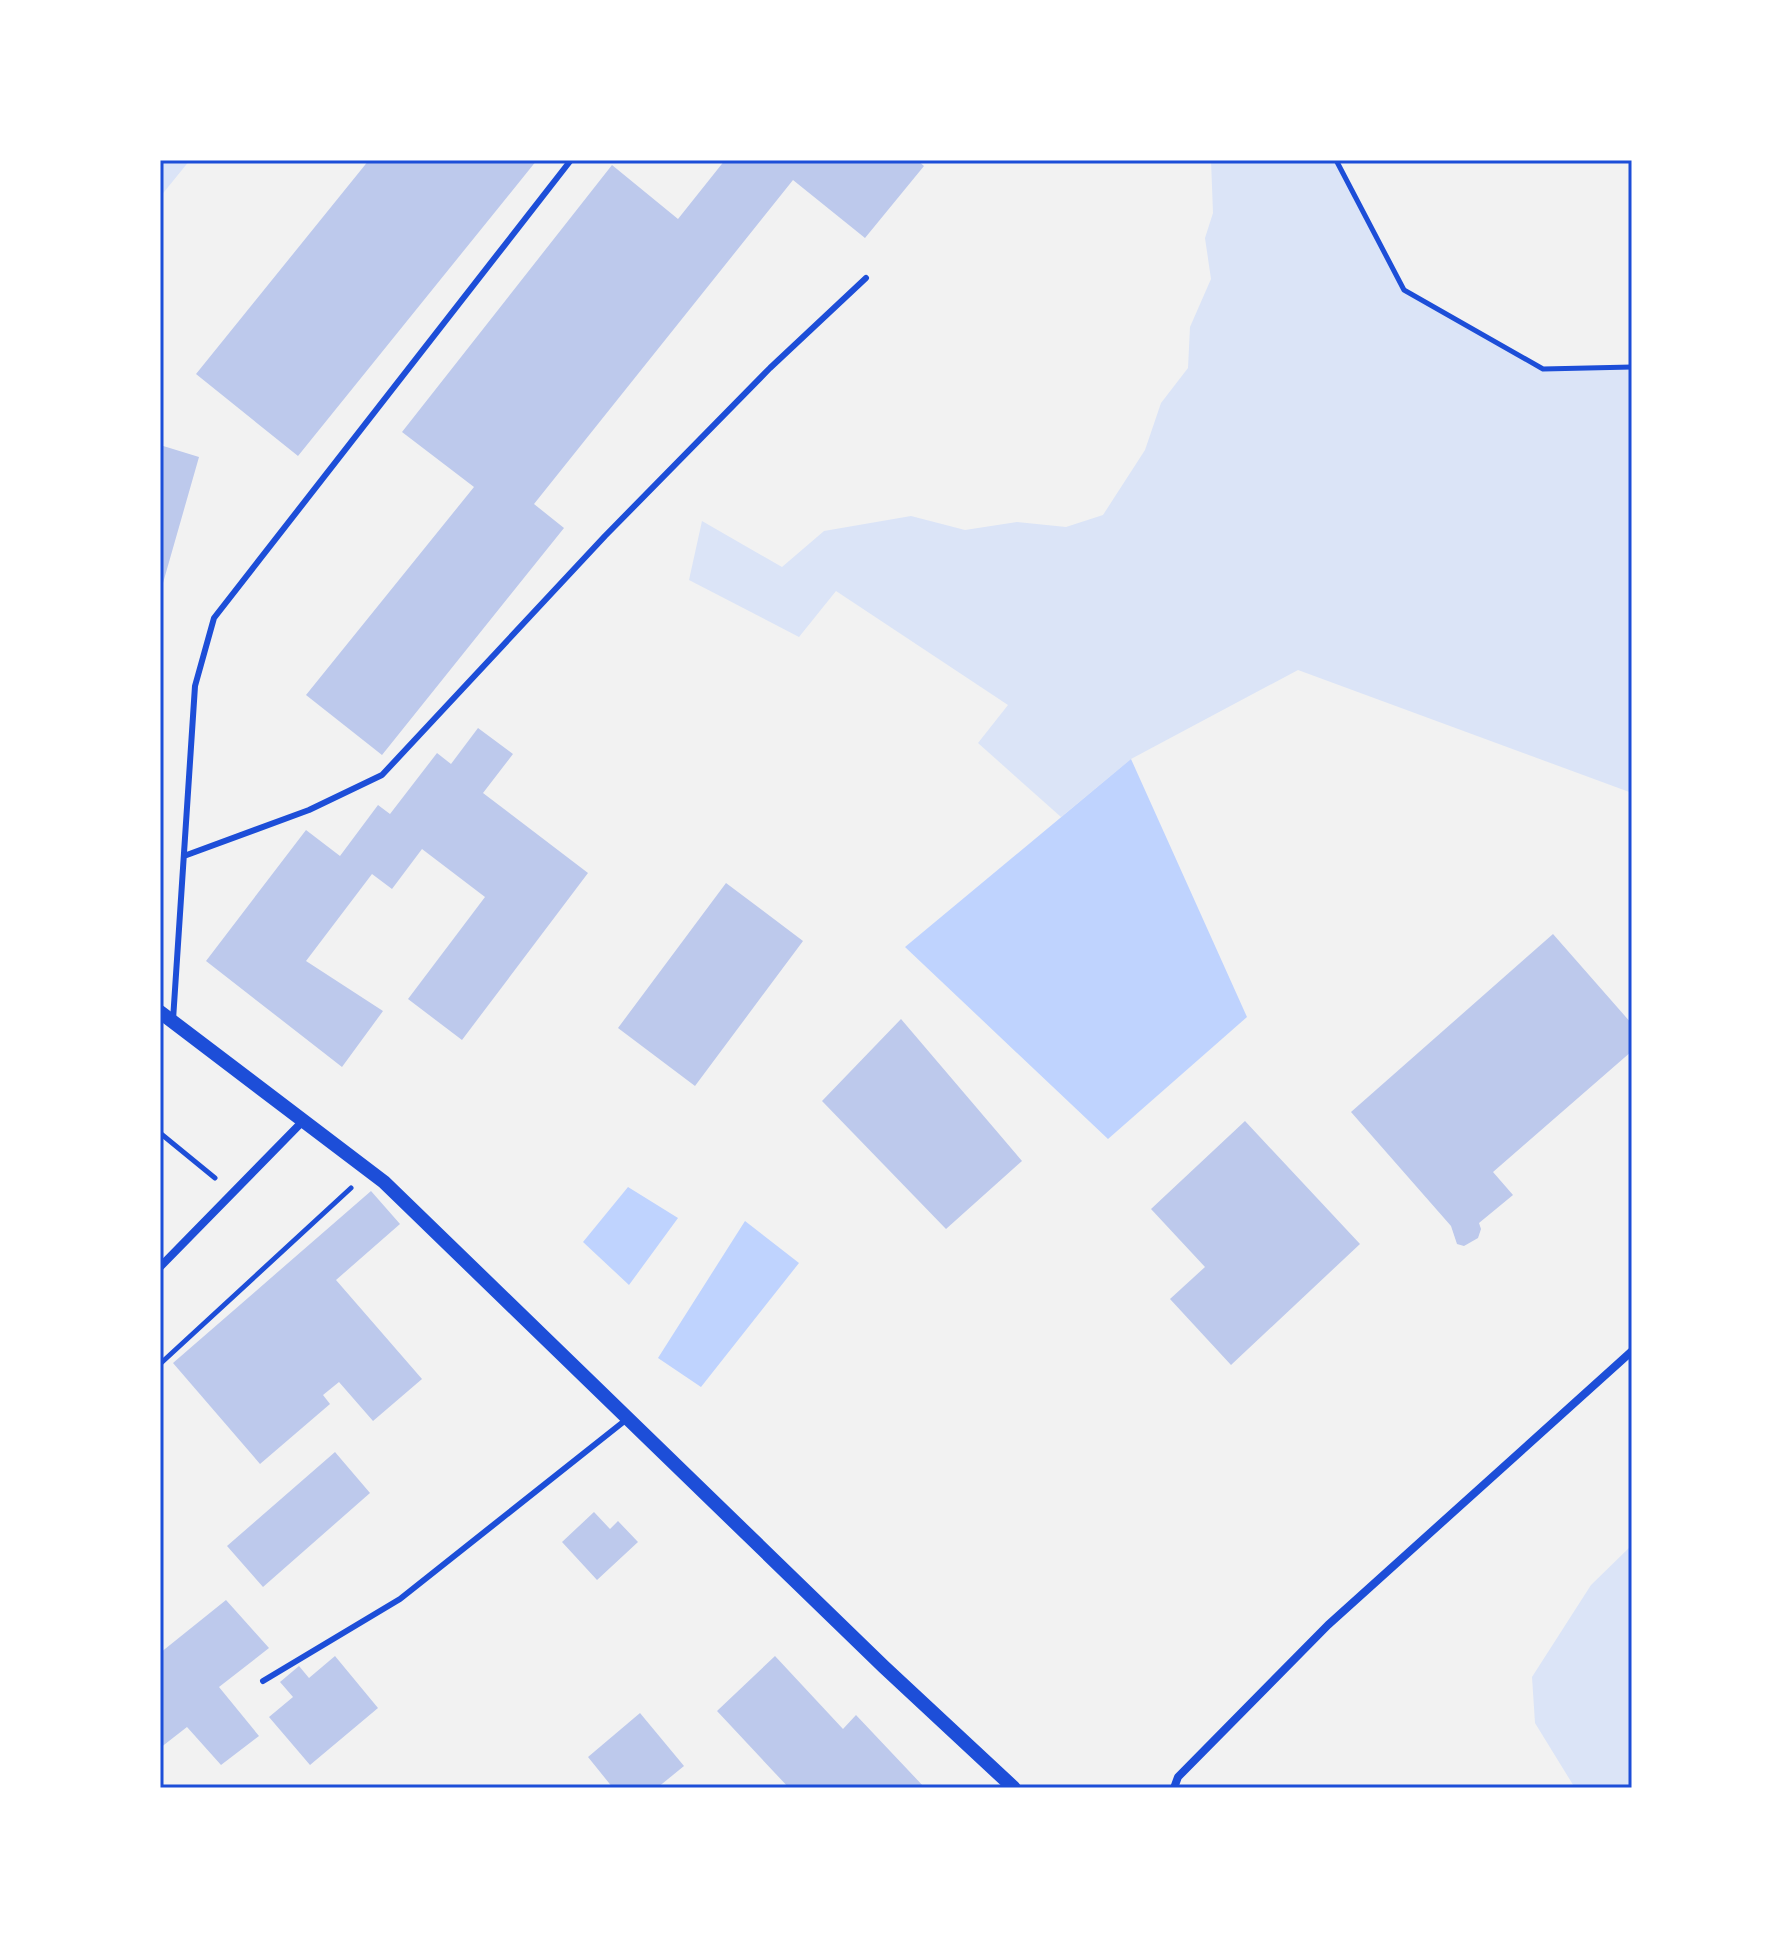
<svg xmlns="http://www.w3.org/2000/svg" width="1792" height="1948" viewBox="0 0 1792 1948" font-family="'Crimson Pro',serif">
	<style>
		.green { fill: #dbe4f7 }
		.water { fill: #bfd3fe }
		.building { fill: #bdc9ec }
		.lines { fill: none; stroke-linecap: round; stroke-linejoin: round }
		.path { stroke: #1d4ed8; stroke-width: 5 }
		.service { stroke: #1d4ed8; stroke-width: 6 }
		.minor { stroke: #1d4ed8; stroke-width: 8 }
		.tertiary { stroke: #1d4ed8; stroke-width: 14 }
		.neatline { fill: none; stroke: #1d4ed8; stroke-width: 3 }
	</style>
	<rect width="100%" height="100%" fill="#f2f2f2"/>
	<path class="green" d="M160 160H190L160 197Z
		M1211 160H1336L1404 290 1543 369 1632 367V793L1298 670 1131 759 1061 817 978 743 1008 705 836 591 799 637 689 580 702 521 782 567 824 531 911 516 965 530 1017 522 1066 527 1103 515 1145 450 1161 403 1188 368 1190 327 1211 279 1205 238 1213 213Z
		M1632 1545V1788H1575L1535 1723 1532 1677 1591 1585Z"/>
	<path class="water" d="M1131 759 1247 1017 1108 1139 905 947Z
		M628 1187 678 1218 629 1285 583 1242Z
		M745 1221 799 1263 701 1387 658 1358Z"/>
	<path class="building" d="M369 160H537L298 456 196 374Z
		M725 160H917L924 166 865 238 793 180 534 504 564 528 382 755 306 695 474 487 402 432 612 165 678 219Z
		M160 445 199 457 161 590H160Z
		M478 728 513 754 483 793 588 873 462 1040 408 999 485 897 422 849 392 889 372 874 306 961 383 1011 342 1067 206 961 306 830 340 856 378 805 390 814 437 753 451 764Z
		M726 883 803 941 695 1086 618 1028Z
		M1553 934 1632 1024V1051L1493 1172 1513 1195 1479 1223 1481 1229 1478 1238 1464 1246 1457 1244 1451 1226 1351 1112Z
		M901 1019 1022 1161 946 1229 822 1101Z
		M1245 1121 1360 1244 1231 1365 1170 1299 1205 1267 1151 1209Z
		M371 1191 400 1224 336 1280 422 1379 373 1421 339 1382 323 1395 330 1404 260 1464 173 1363Z
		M335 1452 370 1493 263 1587 227 1546Z
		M594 1512 610 1529 618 1521 638 1542 597 1580 562 1542Z
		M226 1600 269 1648 219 1687 259 1736 221 1765 187 1727 160 1748V1653Z
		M335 1656 378 1708 310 1765 269 1717 293 1697 280 1682 299 1666 309 1678Z
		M775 1656 843 1729 856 1715 925 1788H789L717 1711Z
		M640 1713 684 1766 657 1788H613L588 1757Z"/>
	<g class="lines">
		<path class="path" d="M1336 160 1404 290 1543 369 1632 367
			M160 1133 215 1178
			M160 1364 351 1188"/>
		<path class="service" d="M184 856 309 810 382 775 605 536 770 368 866 278
			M173 1020 195 686 214 618 571 160
			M263 1681 400 1599 627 1419"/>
		<path class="minor" d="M160 1267 303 1121
			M1174 1788 1178 1777 1328 1625 1632 1351"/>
		<path class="tertiary" d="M160 1012 384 1182 884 1667 1014 1788"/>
	</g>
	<rect width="1792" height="1948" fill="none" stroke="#ffffff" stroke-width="324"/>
	<rect x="162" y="162" width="1468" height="1624" class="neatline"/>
</svg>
